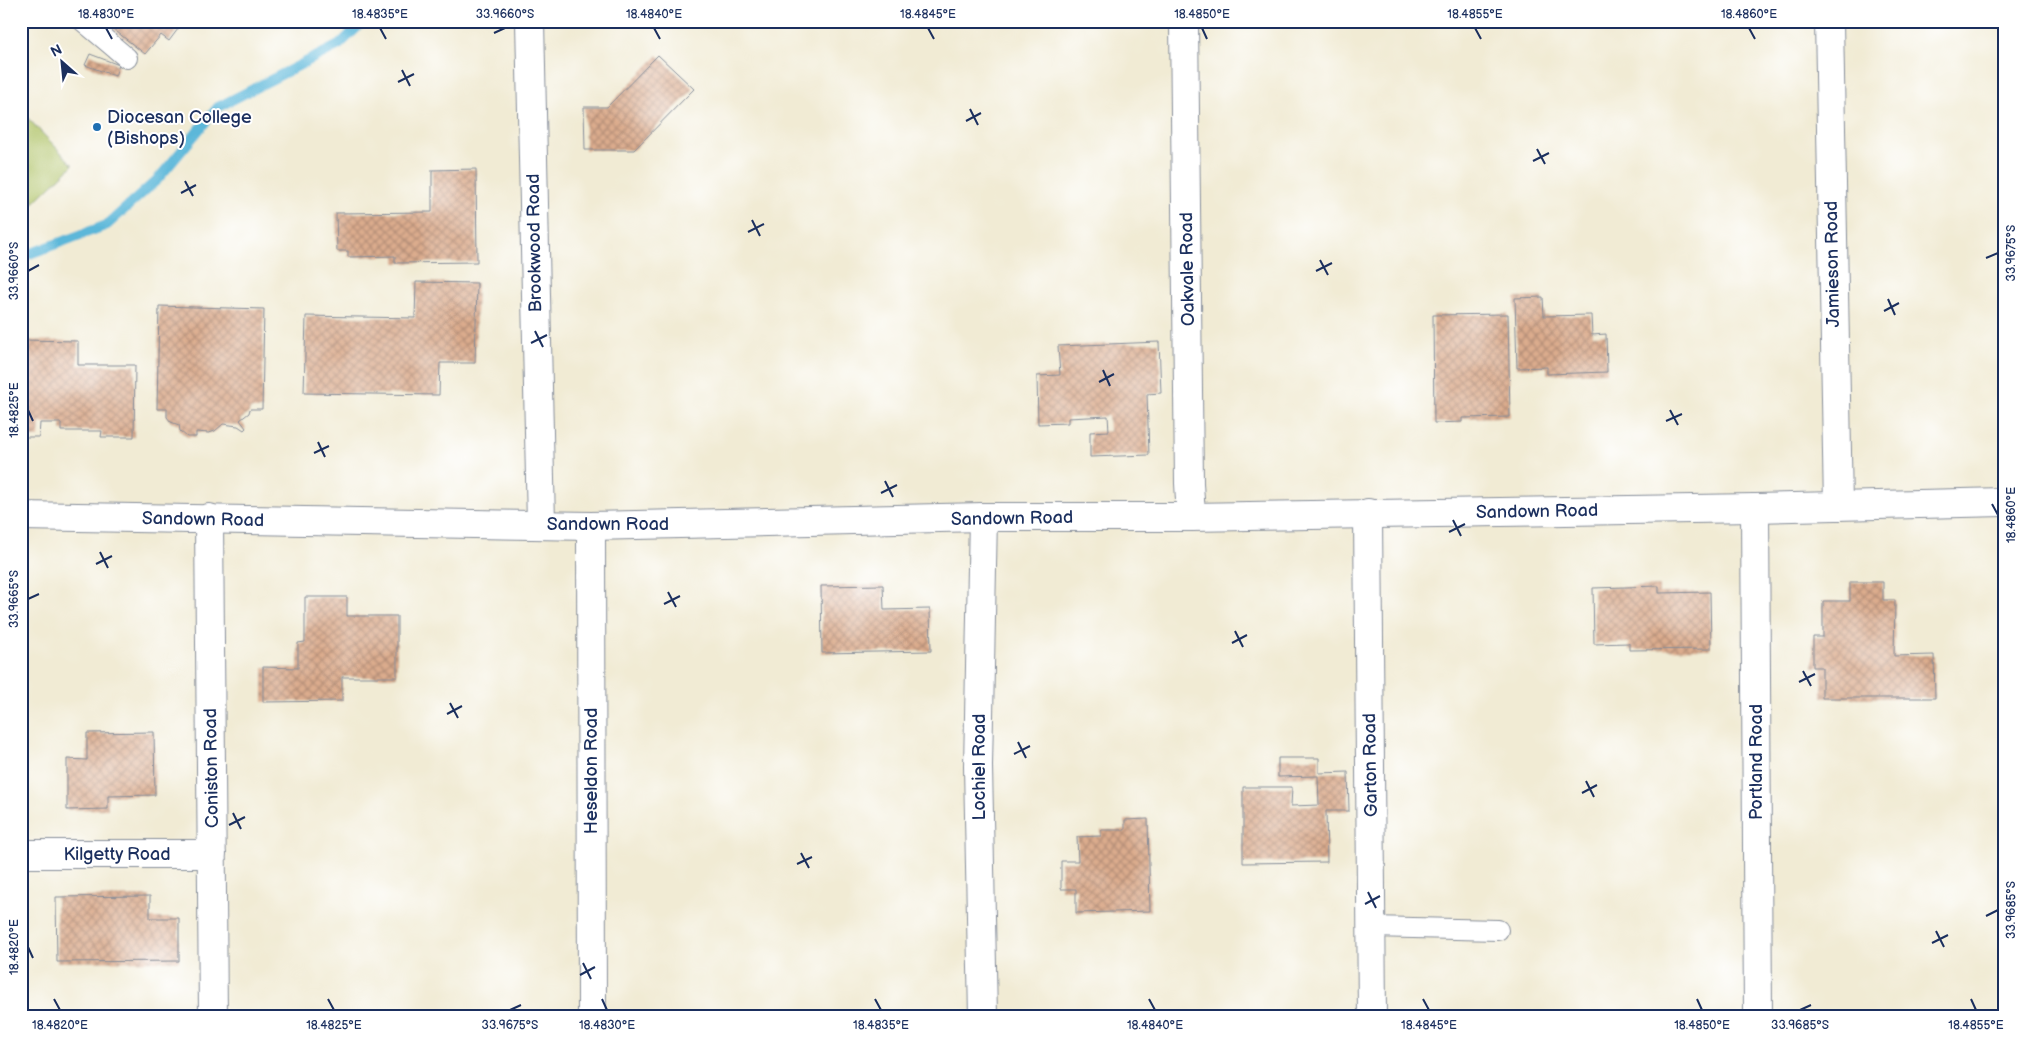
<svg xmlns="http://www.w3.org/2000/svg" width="2025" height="1038" viewBox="0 0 2025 1038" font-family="'Balsamiq Sans',sans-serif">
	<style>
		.pitch { fill: #afc266; stroke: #657862 }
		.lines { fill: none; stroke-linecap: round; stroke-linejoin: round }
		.stream { stroke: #5bb7d9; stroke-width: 10 }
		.building { fill: url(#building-cross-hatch) }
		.service-casing { stroke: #868d99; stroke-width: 22 }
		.minor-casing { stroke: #868d99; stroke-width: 30 }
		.tertiary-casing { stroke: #868d99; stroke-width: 30 }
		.service { stroke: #fff; stroke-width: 20 }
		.minor { stroke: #fff; stroke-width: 28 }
		.tertiary { stroke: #fff; stroke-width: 28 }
		.ticks { fill: none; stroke: #1b2f5e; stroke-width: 2 }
		.poi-dot { fill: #1f6fb2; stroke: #fff; stroke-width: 2 }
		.labels { text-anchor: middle; stroke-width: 4; stroke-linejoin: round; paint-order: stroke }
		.poi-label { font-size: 18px; fill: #1b2f5e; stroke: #fff; text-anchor: start }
		.street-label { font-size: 18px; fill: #1b2f5e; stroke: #fff }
		.neatline { fill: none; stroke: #1b2f5e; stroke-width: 2 }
		.ticks-label { font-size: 12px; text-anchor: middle; fill: #1b2f5e }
	</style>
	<defs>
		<pattern id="building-cross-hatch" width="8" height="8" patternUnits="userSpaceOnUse" patternTransform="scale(1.25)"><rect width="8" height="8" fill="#dbac8d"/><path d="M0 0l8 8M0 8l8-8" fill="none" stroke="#b18c76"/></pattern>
	</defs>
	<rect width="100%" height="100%" fill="#fff"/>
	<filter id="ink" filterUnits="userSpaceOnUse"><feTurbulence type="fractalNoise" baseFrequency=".02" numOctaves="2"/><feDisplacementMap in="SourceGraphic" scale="10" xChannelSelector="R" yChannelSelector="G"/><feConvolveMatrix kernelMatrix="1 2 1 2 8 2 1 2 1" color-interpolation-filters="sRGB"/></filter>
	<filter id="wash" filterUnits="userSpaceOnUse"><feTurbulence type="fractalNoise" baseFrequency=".0096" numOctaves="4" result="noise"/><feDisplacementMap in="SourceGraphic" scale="20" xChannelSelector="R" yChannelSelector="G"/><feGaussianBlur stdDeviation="1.12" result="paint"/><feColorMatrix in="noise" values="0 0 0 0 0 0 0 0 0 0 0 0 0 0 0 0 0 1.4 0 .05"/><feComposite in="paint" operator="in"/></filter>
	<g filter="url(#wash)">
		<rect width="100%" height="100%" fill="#f1ebd4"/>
		<path class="pitch" d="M21 111 73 165 21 215Z"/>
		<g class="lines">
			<path class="stream" d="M21 257 107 225 158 179 218 107 339 45 364 21"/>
		</g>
		<g id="blocks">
			<path class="building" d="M103 21H184L169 41 161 35 145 54Z
				M90 54 119 65 115 76 85 65Z
				M658 55 694 89 634 150H585L584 107H607Z
				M476 169 477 262 395 263V256L348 257V251H337L336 213 432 212V170Z
				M416 282 477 283 475 363H440L439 395 304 393 306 316 415 318Z
				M1543 297 1544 316 1591 315 1592 335 1606 334 1607 372 1547 374V367L1517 368 1515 298Z
				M159 306 264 309 262 409H250L249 413 240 420 246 428 244 430 238 426 223 424 215 431 209 433 196 432V437H187L180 431 179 425 171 422 167 417V409H157Z
				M1508 314 1510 417 1462 418V422L1434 423 1433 315Z
				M21 340 78 341V365H135L134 437H101L102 431H61V423H40L39 437H21Z
				M1159 342 1161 393 1147 394 1149 455 1090 457V432L1109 431 1108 416 1068 418V423L1038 424 1037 376 1060 375 1058 346Z
				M1850 582H1883V600H1895L1894 656 1934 655 1935 698H1822V667H1813V637H1823V601H1850Z
				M883 585 884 610 930 609 931 651 822 653 821 586Z
				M1659 586V593L1710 592 1711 649 1629 650V643L1594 644 1593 588Z
				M305 597H347V616H397V677H342V701L263 702V667L298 668V643L305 642Z
				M154 732 155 795 108 796V809L67 810V759L87 760V733Z
				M1278 758H1319V773L1348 772 1349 811H1326L1327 862 1243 863V787H1292L1291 806 1319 805 1318 776 1278 777Z
				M1148 819 1150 911 1076 913V889H1061V861H1078L1077 837 1101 836V830H1125V820Z
				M150 896V918H179V961L57 962 56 897Z"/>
		</g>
	</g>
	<g filter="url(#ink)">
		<use href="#blocks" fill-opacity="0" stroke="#868d99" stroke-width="1"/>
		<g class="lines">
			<defs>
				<path id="service" d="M83 21 127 58
					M1371 927 1498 930"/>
				<path id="minor" d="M530 21 541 524
					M1184 21 1189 483 1191 517
					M1829 21 1838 506
					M1755 508 1758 1017
					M1368 513 1372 1017
					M983 517 978 766 983 1017
					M209 518 213 1017
					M591 526 592 1017
					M21 854H212"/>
				<path id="tertiary" d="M21 516 591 526 983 517H1191L1755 508 2004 502"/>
			</defs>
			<use href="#service" class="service-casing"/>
			<use href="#minor" class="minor-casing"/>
			<use href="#tertiary" class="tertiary-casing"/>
			<use href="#service" class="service"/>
			<use href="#minor" class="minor"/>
			<use href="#tertiary" class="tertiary"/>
		</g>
	</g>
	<path class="ticks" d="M106 28 112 39M380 28 386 39M654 28 660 39M928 28 934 39M1202 28 1207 39M1475 28 1481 39M1749 28 1755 39M494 33 505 28M402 70 410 86M398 82 414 74M970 109 978 125M966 121 981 113M1537 149 1545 164M1533 161 1549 153M185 181 193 196M181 193 196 185M752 220 760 236M748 232 764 224M1986 258 1998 253M1320 260 1328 275M28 271 39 265M1316 271 1332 263M1888 299 1895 315M1884 311 1899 303M535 331 543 347M531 343 547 335M1103 370 1110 386M1099 382 1114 374M28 410 33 421M1670 410 1678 425M1666 421 1682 414M318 442 325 457M314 453 329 446M885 481 893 497M881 493 897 485M1992 504 1998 515M1453 520 1461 536M1449 532 1465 524M100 552 108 568M96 564 112 556M668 592 676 607M28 599 39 594M664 604 680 596M1235 631 1243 647M1232 643 1247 635M1803 671 1811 686M1799 682 1815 674M450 703 458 718M447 714 462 706M1018 742 1026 758M1014 754 1030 746M1586 781 1594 797M1582 793 1597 785M233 813 241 829M229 825 245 817M801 853 809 868M797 864 812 857M1368 892 1376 908M1365 904 1380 896M1986 916 1998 910M1936 931 1944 947M1932 943 1948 935M28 947 33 958M583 963 591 979M580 975 595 967M54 999 60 1010M328 999 334 1010M602 999 607 1010M875 999 881 1010M1149 999 1155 1010M1423 999 1429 1010M1697 999 1702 1010M1971 999 1976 1010M510 1010 521 1005M1800 1010 1811 1005"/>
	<circle class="poi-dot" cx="97" cy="127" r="5"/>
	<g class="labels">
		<g class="poi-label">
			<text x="107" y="123">Diocesan College<tspan x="107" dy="21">(Bishops)</tspan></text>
		</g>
		<g class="street-label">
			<text transform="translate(534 243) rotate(-91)" y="6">Brookwood Road</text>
			<text transform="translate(1832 264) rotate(-91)" y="6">Jamieson Road</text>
			<text transform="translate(1187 269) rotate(-91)" y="6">Oakvale Road</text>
			<text transform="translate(1537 511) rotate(-1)" y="6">Sandown Road</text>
			<text transform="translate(1012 518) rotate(-1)" y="6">Sandown Road</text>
			<text transform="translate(203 519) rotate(1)" y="6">Sandown Road</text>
			<text x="608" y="530">Sandown Road</text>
			<text transform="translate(1756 762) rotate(-90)" y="6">Portland Road</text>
			<text transform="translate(1370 765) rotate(-91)" y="6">Garton Road</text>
			<text transform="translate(979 767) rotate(-90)" y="6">Lochiel Road</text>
			<text transform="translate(211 768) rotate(-91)" y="6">Coniston Road</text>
			<text transform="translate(591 771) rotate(-90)" y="6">Heseldon Road</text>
			<text x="117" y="860">Kilgetty Road</text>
		</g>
	</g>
	<rect width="2025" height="1038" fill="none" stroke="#fff" stroke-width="55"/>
	<g transform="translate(62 62) rotate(333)" stroke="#ffffff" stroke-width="4" paint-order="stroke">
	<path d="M0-4L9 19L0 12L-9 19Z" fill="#1b2f5e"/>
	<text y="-8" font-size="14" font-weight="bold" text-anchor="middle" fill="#1b2f5e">N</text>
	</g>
	<rect x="28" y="28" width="1970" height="982" class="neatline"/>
	<g class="ticks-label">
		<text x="106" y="18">18.4830°E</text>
		<text x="380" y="18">18.4835°E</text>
		<text x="505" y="18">33.9660°S</text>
		<text x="654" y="18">18.4840°E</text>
		<text x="928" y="18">18.4845°E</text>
		<text x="1202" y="18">18.4850°E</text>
		<text x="1475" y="18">18.4855°E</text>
		<text x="1749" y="18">18.4860°E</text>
		<text transform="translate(2011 253) rotate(-90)" y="4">33.9675°S</text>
		<text transform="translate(14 271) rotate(-90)" y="4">33.9660°S</text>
		<text transform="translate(14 410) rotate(-90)" y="4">18.4825°E</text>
		<text transform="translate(2011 515) rotate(-90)" y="4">18.4860°E</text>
		<text transform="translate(14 599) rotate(-90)" y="4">33.9665°S</text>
		<text transform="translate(2011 910) rotate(-90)" y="4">33.9685°S</text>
		<text transform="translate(14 947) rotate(-90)" y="4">18.4820°E</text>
		<text x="60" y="1029">18.4820°E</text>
		<text x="334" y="1029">18.4825°E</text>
		<text x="510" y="1029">33.9675°S</text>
		<text x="607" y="1029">18.4830°E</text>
		<text x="881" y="1029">18.4835°E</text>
		<text x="1155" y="1029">18.4840°E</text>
		<text x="1429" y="1029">18.4845°E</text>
		<text x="1702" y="1029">18.4850°E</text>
		<text x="1800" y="1029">33.9685°S</text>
		<text x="1976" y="1029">18.4855°E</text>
	</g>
</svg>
